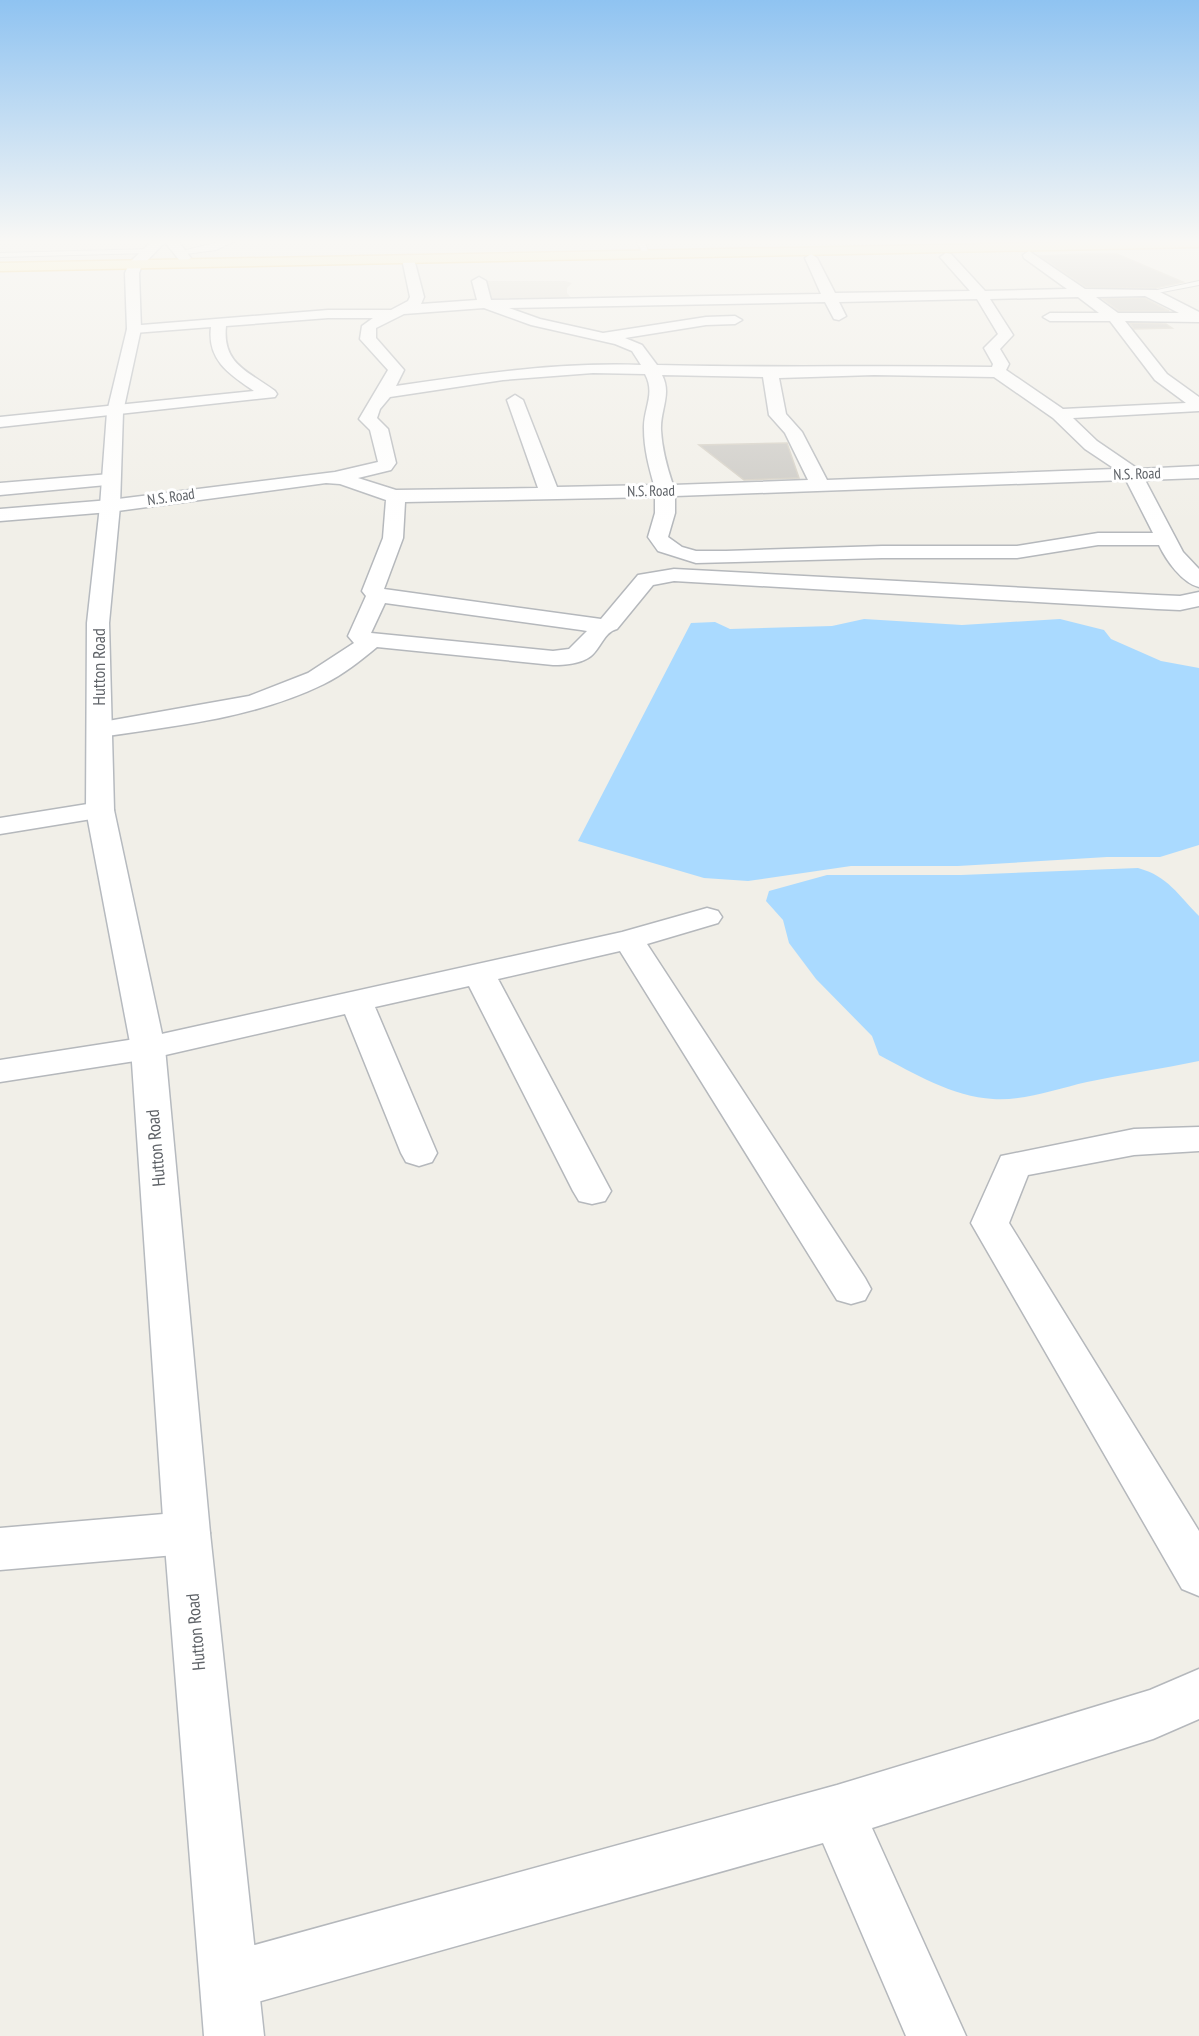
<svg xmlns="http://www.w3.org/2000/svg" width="1199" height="2036" viewBox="0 0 1199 2036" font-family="'PT Sans Narrow',sans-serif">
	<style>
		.education { fill: #e1ded6 }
		.water { fill: #aadaff }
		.building { fill: #cccac5; stroke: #d6d1c6; stroke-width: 1.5 }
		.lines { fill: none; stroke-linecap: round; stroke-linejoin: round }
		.lane-casing { stroke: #b5b8bc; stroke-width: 2 }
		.street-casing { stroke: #b5b8bc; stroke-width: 3 }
		.secondary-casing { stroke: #b6babf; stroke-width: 3 }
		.primary-casing { stroke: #f2c960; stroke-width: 3 }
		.lane { fill: #fff; fill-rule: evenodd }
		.street { fill: #fff; fill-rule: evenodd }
		.secondary { fill: #fff; fill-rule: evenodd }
		.primary { fill: #fff2af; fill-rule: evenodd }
		.labels { text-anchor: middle; stroke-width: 6; stroke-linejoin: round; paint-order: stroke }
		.far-street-label { font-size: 15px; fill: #5f6368; stroke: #fff }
		.street-label { font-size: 18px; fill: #5f6368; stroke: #fff }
	</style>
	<rect width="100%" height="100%" fill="#f1efe8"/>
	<path class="education" d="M486 281H565L572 283 567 288V293L573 300 490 302Z"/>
	<path class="water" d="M864 619 962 625 1060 619 1104 630 1111 639 1161 661 1199 668V845L1160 857H1107L958 866H851L748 881 704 878 578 841 691 623 715 622 730 629 832 626Z
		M1138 868C1168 876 1178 895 1199 916V1061C1162 1069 1124 1074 1087 1082 1056 1089 1025 1101 993 1099 953 1097 913 1073 879 1055L872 1036 816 979 789 943 783 920 766 901 769 891 827 875H961Z"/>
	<path class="building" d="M1086 254H1117L1183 282 1156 288 1086 287 1040 256Z
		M1144 298 1169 311H1119L1103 299Z
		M1130 323 1166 324 1172 328 1134 329Z
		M787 443 799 478 744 480 699 445Z"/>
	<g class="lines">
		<defs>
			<path id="lane" d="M227 240H237L216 250 178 255 174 253Z
				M636 240H644L650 256H644Z
				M152 249 149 253 0 257V253Z
				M1199 281V285L1152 294 1148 292Z"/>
			<path id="street" d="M153 240H177L191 258 185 262 180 261 165 242 140 268H130V262Z
				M1029 251 1085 289 1156 290 1199 312V322L1125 321 1167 374 1199 397V411L1073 418 1097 441 1138 469 1199 466V478L1145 480 1183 552 1199 569V587C1182 583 1166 560 1159 545H1098L1017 558H882L696 563 658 551 648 537 655 513V497L405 502 403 538 384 589 601 619 638 575 674 569 1157 595 1180 596 1199 592V606L1180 610 1157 609 674 581 653 585 617 629C604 632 601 648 591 656 581 664 565 665 553 665L377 647C360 661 344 674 324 684 255 718 175 726 100 737L91 734 87 729 91 724 249 696 308 673 354 643 348 636 366 596 362 591 383 538 386 500 340 484 326 483 110 512 0 521V509L110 500 335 472 378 462 370 430 359 419 388 370 360 339 362 326 373 318H328L226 326C222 364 248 371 275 391L277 394 275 397 0 427V417L254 391C229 374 207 360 211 327L134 333 129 332 127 329 129 326 328 310H391L408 301 410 297 402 259 408 255 414 259 424 297 421 304 477 300 472 281 479 277 486 281 491 300 821 294 805 258 811 254 817 258 835 293 970 291 940 257 946 253 951 254 985 291 1067 289 1024 258 1023 255ZM1145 296 1179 313H1118L1096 297ZM1078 297 1099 313H1050L1043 317 1050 321H1110L1155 380 1186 403 1063 409 1006 370 1009 364 1000 349 1013 335 990 299ZM977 299 998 334 984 348 993 364 992 367C880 365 768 368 657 365L642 345 625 338 706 325 735 324 742 320 735 316 706 317 603 333 540 319 509 308 825 302 834 319 839 320 846 316 839 302ZM484 308 531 325 615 344 632 351 641 365C558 362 478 374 396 386L404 370 376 338V328L404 314ZM593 373 645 374C656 394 643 409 644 429 644 449 649 467 654 485L557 487 523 400 515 395 507 400 538 488 396 490 358 478 391 470 396 463 388 429 377 418 380 409 390 397 503 380ZM662 375 763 377 769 415 785 433 808 480 673 485C667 467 662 449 661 430 660 410 672 394 662 375ZM874 375 994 377 1053 418 1085 449 1115 469 827 480 802 432 786 414 779 378ZM1126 480 1153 533H1098L1017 546H882L726 551H696L682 547 668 537 675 513V496ZM385 603 581 630 587 631 569 649 553 651 371 633Z
				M110 474 117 476 119 480 117 484 0 495V483Z
				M100 802 110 804 114 810 110 816 0 834V818Z
				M707 908 718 911 722 917 718 923 647 944 865 1278 871 1289 865 1300 851 1304 837 1300 620 951 498 979 611 1191 605 1201 592 1204 579 1201 573 1191 469 986 375 1007 437 1153 432 1162 419 1166 406 1162 401 1153 345 1014 148 1059 0 1082V1060L148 1037 622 932Z
				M1199 1127V1151L1134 1155 1028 1175 1009 1223 1199 1531V1596L1182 1589 971 1223 1001 1156 1134 1129Z
				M187 1512 203 1518 210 1533 203 1548 187 1554 0 1570V1528Z
				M1199 1669V1719L1153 1739 872 1828 966 2036H906L823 1843 229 2010 208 2002 200 1981 208 1960 229 1952 837 1785 1150 1690Z"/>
			<path id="secondary" d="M135 261 142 265 139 273 141 329 123 412 120 506 109 623 114 810 165 1048 210 1533 264 2036H204L164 1533 131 1048 86 810 87 623 100 506 107 412 127 329 125 273 130 262Z"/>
			<path id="primary" d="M1199 240V247L0 271V263Z"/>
		</defs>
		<use href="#lane" class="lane-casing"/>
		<use href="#street" class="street-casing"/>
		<use href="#secondary" class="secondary-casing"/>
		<use href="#primary" class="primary-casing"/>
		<use href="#lane" class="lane"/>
		<use href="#street" class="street"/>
		<use href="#secondary" class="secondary"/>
		<use href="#primary" class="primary"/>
	</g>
	<linearGradient id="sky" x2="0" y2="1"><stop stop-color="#8fc3f1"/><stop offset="0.46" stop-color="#f9f8f5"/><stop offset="1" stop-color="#f9f8f5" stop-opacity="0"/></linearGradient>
	<rect width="1199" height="525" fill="url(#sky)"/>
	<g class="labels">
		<g class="far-street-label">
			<text transform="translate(1137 474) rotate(-2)" y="5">N.S. Road</text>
			<text transform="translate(651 491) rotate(-1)" y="5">N.S. Road</text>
			<text transform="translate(171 497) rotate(-8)" y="5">N.S. Road</text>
		</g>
		<g class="street-label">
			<text transform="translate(99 667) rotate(-90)" y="6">Hutton Road</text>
			<text transform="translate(156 1148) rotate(-95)" y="6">Hutton Road</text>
			<text transform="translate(196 1632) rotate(-95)" y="6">Hutton Road</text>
		</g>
	</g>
</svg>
